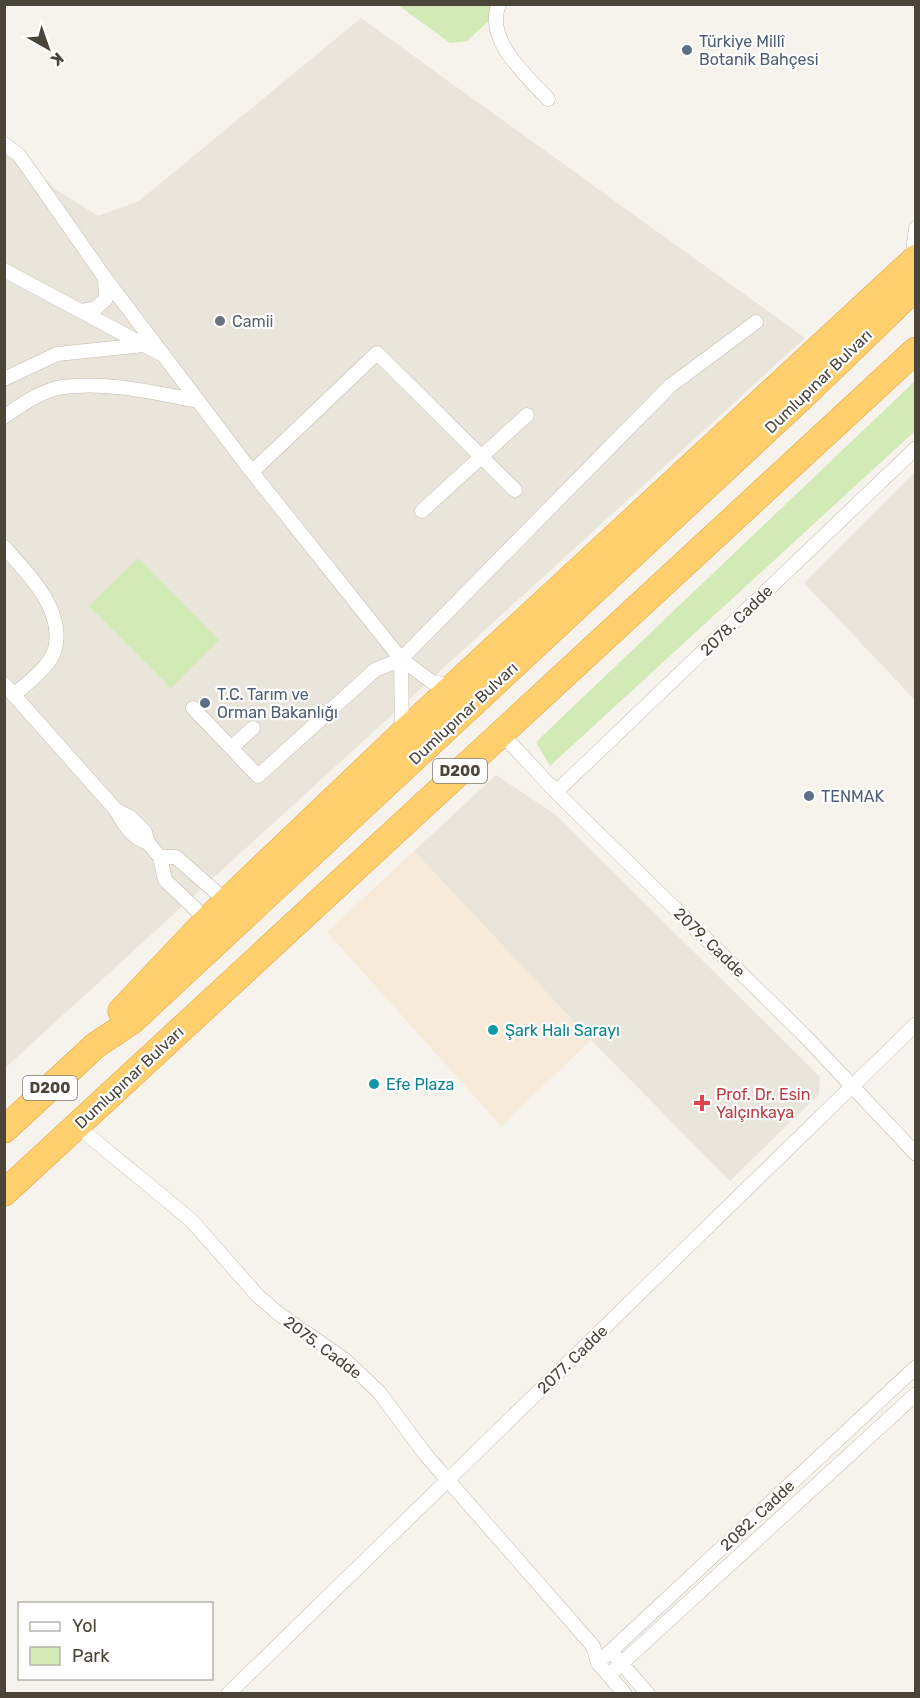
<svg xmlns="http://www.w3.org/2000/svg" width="920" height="1698" viewBox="0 0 920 1698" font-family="Rubik,sans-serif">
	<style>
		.residential { fill: #eae5da }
		.commercial { fill: #f7ead8 }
		.green { fill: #d2eab5 }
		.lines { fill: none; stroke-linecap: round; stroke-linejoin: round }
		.street-casing { stroke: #c2bbae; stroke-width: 15 }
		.highway-casing { stroke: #e0a43c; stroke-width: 27 }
		.street { stroke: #fff; stroke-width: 14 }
		.highway { stroke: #ffcf6e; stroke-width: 26 }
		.service-dot { fill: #5c6f8a; stroke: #fff; stroke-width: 2 }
		.worship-dot { fill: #6b7280; stroke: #fff; stroke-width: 2 }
		.culture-dot { fill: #0f9aa8; stroke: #fff; stroke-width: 2 }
		.health-dot { fill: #e0444e; stroke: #fff; stroke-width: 2 }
		.labels { text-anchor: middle; stroke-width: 4.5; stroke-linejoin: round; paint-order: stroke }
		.shield { fill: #fff; stroke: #817c74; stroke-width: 1.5 }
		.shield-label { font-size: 15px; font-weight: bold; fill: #4b4439 }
		.service-label { font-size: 16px; fill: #4e5e75; stroke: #fff; text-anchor: start }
		.worship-label { font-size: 16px; fill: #5b616d; stroke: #fff; text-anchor: start }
		.street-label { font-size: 16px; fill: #4b4439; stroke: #fff }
		.culture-label { font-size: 16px; fill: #0d838f; stroke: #fff; text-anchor: start }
		.health-label { font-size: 16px; fill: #be3a42; stroke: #fff; text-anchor: start }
	</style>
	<rect width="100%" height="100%" fill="#f6f3ec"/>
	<path class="residential" d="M361 18 805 338 5 1068V138L55 189 98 216 139 201Z
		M915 472V700L804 583Z
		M496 775 556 815 820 1077 819 1094 730 1181 591 1040 414 851Z"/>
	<path class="commercial" d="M414 851 591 1040 501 1126 327 932Z"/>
	<path class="green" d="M398 5H506L467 41 450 43Z
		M915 381V431L550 766 536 742Z
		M138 558 219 640 171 688 89 606Z"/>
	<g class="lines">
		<defs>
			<path id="street" d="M499 4C484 40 526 75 548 99
				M4 144 19 155 105 278 252 472
				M912 261 916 228
				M4 270 159 353
				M81 311 96 308 106 299 105 278
				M4 379 57 354 144 345
				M4 417C20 405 43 390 63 387 107 381 155 393 198 401
				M422 511 527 415
				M4 547C27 572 65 610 55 649 50 667 28 682 15 694
				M401 659 402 732
				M4 684 116 810C124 825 131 837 148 843
				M453 686 432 682 401 659 252 472 377 353 515 490
				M193 708 258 776 375 670 401 659 670 386 756 322
				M501 733 556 792 804 1035 916 1154
				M231 748 253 728
				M556 792 916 448
				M116 810 130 817 145 832 148 843 160 857 165 880 207 920
				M160 857H176L226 901
				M77 1126 191 1220 258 1296 279 1314 345 1360 379 1392 425 1454 593 1646 598 1663 625 1694
				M616 1657 648 1694
				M598 1663 916 1367
				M609 1675 916 1394
				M228 1694 916 1024"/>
			<path id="highway" d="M121 1011 207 920 402 734 916 258
				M4 1130 96 1045 132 1021 801 398 916 287
				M4 1193 916 350"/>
		</defs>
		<use href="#street" class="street-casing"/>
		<use href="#highway" class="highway-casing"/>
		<use href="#street" class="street"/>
		<use href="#highway" class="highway"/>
	</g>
	<g class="service-dot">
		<circle cx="687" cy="50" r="6"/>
		<circle cx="205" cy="703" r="6"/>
		<circle cx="809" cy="796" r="6"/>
	</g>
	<circle class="worship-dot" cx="220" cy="321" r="6"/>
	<g class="culture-dot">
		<circle cx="493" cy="1030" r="6"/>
		<circle cx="374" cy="1084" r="6"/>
	</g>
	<path class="health-dot" d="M699 1094h6v6h6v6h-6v6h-6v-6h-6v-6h6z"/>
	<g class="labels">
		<g class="shield">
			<rect x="433" y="759" width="54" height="24" rx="4.5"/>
			<rect x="23" y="1076" width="54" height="24" rx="4.5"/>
		</g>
		<g class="shield-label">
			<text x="460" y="776">D200</text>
			<text x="50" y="1093">D200</text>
		</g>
		<g class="service-label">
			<text x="699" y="47">Türkiye Millî<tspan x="699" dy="18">Botanik Bahçesi</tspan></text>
			<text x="217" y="700">T.C. Tarım ve<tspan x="217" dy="18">Orman Bakanlığı</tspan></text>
			<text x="821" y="802">TENMAK</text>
		</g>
		<g class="worship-label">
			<text x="232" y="327">Camii</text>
		</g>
		<g class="street-label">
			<text transform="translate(818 381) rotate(-44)" y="6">Dumlupınar Bulvarı</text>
			<text transform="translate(736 620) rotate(-44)" y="6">2078. Cadde</text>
			<text transform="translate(463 713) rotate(-43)" y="6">Dumlupınar Bulvarı</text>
			<text transform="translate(710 942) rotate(44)" y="6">2079. Cadde</text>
			<text transform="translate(129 1077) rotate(-43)" y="6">Dumlupınar Bulvarı</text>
			<text transform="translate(323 1347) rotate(37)" y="6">2075. Cadde</text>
			<text transform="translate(572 1359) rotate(-44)" y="6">2077. Cadde</text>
			<text transform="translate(757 1515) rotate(-43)" y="6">2082. Cadde</text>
		</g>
		<g class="culture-label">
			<text x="505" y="1036">Şark Halı Sarayı</text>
			<text x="386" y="1090">Efe Plaza</text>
		</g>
		<g class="health-label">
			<text x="716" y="1100">Prof. Dr. Esin<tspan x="716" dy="18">Yalçınkaya</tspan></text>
		</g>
	</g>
	<rect width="920" height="1698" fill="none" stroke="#4b4439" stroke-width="12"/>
	<rect x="18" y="1602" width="195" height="78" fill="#ffffff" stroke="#b7b4b0" stroke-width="1.5"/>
	<rect x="30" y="1622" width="30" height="9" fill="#ffffff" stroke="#b7b4b0" stroke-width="1.5"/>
	<text x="72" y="1632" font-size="18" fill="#4b4439">Yol</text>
	<rect x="30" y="1647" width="30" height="18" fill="#d2eab5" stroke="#b7b4b0" stroke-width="1.5"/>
	<text x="72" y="1662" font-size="18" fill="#4b4439">Park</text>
	<g transform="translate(48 48) rotate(140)" stroke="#ffffff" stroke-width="4.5" paint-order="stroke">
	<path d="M0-4.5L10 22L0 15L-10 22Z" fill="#4b4439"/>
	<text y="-9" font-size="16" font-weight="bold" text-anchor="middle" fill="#4b4439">K</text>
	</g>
</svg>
